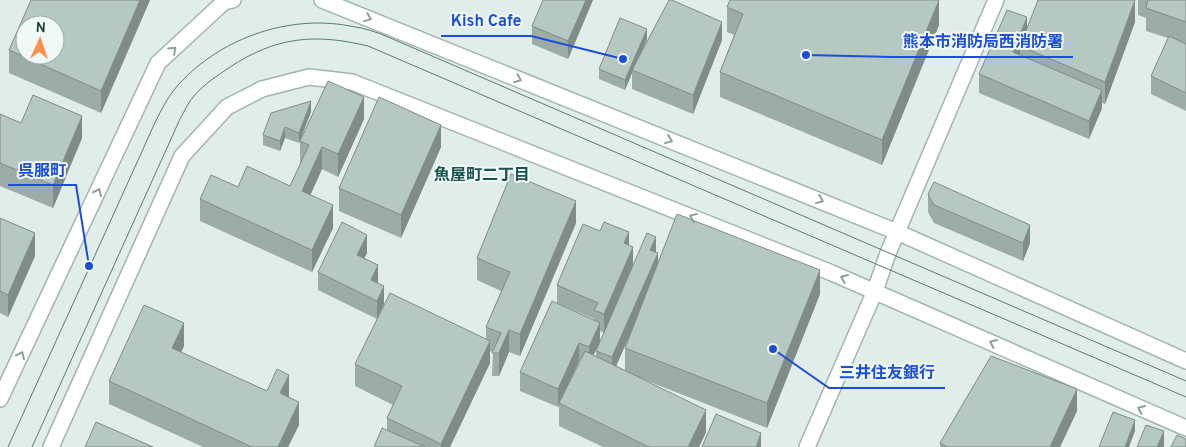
<svg xmlns="http://www.w3.org/2000/svg" width="1186" height="447" viewBox="0 0 1186 447" font-family="Overpass,'Noto Sans JP',sans-serif">
	<style>
		.lines { fill: none; stroke-linecap: round; stroke-linejoin: round }
		.minor-casing { stroke: #a2b5b1; stroke-width: 18 }
		.minor { stroke: #fff; stroke-width: 15 }
		.tram { stroke: #5a7b76; stroke-width: 1 }
		.wall { fill: #9caca7; fill-rule: evenodd }
		.shaded-wall { fill: #7f8c88 }
		.building { fill: #b5c8c2; stroke: #7f8c88; fill-rule: evenodd }
		.oneway { stroke: #8f9f9c }
		.labels { text-anchor: middle; stroke-width: 4; stroke-linejoin: round; paint-order: stroke }
		.neighbourhood-label { font-size: 16px; font-weight: bold; fill: #19534c; stroke: #f1f9f6 }
		.leader { fill: none; stroke: #1d4ed8; stroke-width: 2 }
		.callout-dot { fill: #1d4ed8; stroke: #f1f9f6; stroke-width: 2 }
		.callout-label { font-size: 16px; text-anchor: middle; font-weight: bold; fill: #1d4ed8; stroke: #f1f9f6; stroke-width: 4; stroke-linejoin: round; paint-order: stroke }
	</style>
	<rect width="100%" height="100%" fill="#e0ede9"/>
	<g class="lines">
		<defs>
			<path id="minor" d="M322 0 897 232 1186 361
				M0 399 158 63 224 2 233 0
				M51 447 182 156 227 107 262 89 309 77 352 82 832 273 1186 428
				M807 447 875 291 888 253 996 0"/>
		</defs>
		<use href="#minor" class="minor-casing"/>
		<use href="#minor" class="minor"/>
		<path class="tram" d="M8 447 144 147C153 127 164 100 179 84 222 37 292 13 355 27 364 28 372 31 381 34L1186 381
			M32 447 180 119C185 111 188 102 194 96 204 84 217 76 230 67 276 37 314 33 368 46L1186 397"/>
	</g>
	<path class="wall" d="M150 0 101 113 9 73V50Z
		M593 0 568 59 532 44V26Z
		M1138 0H1186V111L1151 94V76L1168 38 1146 31V18L1138 15Z
		M727 7 939 25 882 165 720 97V72L734 35 727 32Z
		M1135 22 1105 104 1102 103V108L1089 139 979 93V74L1027 28Z
		M647 39 639 58 722 40 693 114 632 89V73L625 90 599 79V69Z
		M311 112 299 143 285 138 280 151 263 145V135Z
		M0 114 21 123 82 138 53 208 0 186Z
		M364 119 338 177 322 169 310 195 333 228 312 272 200 221V199L238 187 290 186 300 164V141Z
		M441 147 401 238 339 211V188Z
		M928 194 1030 243 1023 261 934 223 928 212Z
		M0 218 35 256 8 317 0 313Z
		M576 223 520 356 509 352 499 376H492L493 352 490 351V363L450 447H374L387 430V418L393 405 355 386V364L486 339V327L501 291 477 280V258Z
		M629 245 633 265 656 252 658 263 820 294 767 428 640 378 706 432 699 447H603L559 426V406L558 407 520 391V372L594 320V319L557 303V285ZM600 331 604 333 596 351V357L593 356 600 341ZM628 338 625 348V371L616 367ZM579 361H580L569 384Z
		M367 253 364 258 378 265 377 319 318 290V272Z
		M184 346 181 353 267 391 288 397 299 425 288 447H203L109 404V381Z
		M1077 411 1060 447H940V443Z"/>
	<path class="shaded-wall" d="M140 0H150L101 113V91Z
		M586 0H593L568 59V41Z
		M939 0V25L882 165V140Z
		M1135 0V22L1105 104V82Z
		M1027 17V35L1020 46V54L1013 71V52Z
		M722 22V40L693 114V95Z
		M647 29V39L633 71 632 70V73L625 90V80Z
		M1102 90V108L1089 139V121Z
		M364 97V119L338 177V154Z
		M311 101V112L299 143V133Z
		M82 116V138L53 208V185Z
		M441 125V147L401 238V215Z
		M285 127V138L280 151V141Z
		M322 147V169L302 214V191Z
		M576 201V223L520 356V334Z
		M333 205V228L312 272V250Z
		M1030 225V243L1023 261V243Z
		M629 232V250L624 243Z
		M35 233V256L8 317V295Z
		M367 235V253L357 273V255Z
		M656 237V255L650 250Z
		M633 247V265L604 333V314Z
		M658 253V271L612 375V357Z
		M378 265V283L371 280Z
		M820 270V294L767 428V403Z
		M384 286V304L377 319V301Z
		M184 323V346L172 371V348Z
		M600 323V341L589 365V347Z
		M509 330V352L499 376V353Z
		M490 341V363L450 447H441V444Z
		M579 343V361L560 404 559 403 558 407V389Z
		M289 375V397L280 393Z
		M1077 389V411L1060 447H1050Z
		M299 402V425L288 447H278Z
		M706 410V432L699 447H688Z
		M1135 420V431L1129 447H1125Z
		M1164 431V447H1157Z
		M761 433V447H756Z"/>
	<path class="building" d="M31 0H140L101 91 9 50ZM25 25H55V55H25Z
		M543 0H586L568 41 532 26Z
		M669 0H672L722 22 693 95 632 70Z
		M730 0H939L882 140 720 72 743 14 727 7Z
		M1038 0H1135L1105 82 1020 46Z
		M1148 0H1186V22L1146 8Z
		M1007 10 1027 17 1013 52 1102 90 1089 121 979 74Z
		M620 18 647 29 625 80 599 69Z
		M1169 36 1186 44V93L1151 76Z
		M328 81 364 97 338 154 322 147 302 191 333 205 312 250 200 199 211 175 238 187 247 166 290 186 309 145 300 141Z
		M33 95 82 116 53 185 0 163V114L21 123Z
		M379 97 441 125 401 215 339 188Z
		M311 101 299 133 285 127 280 141 263 135 271 113Z
		M511 174 576 201 520 334 509 330 499 353H492L501 333 486 327 510 272 477 258Z
		M934 182 1030 225 1023 243 934 205 928 194Z
		M677 214 820 270 767 403 625 348Z
		M0 218 35 233 8 295 0 291Z
		M342 222 367 235 357 255 378 265 371 280 384 286 377 301 318 272Z
		M604 222 629 232 624 243 633 247 604 314 594 310 598 303 557 285 583 224 600 231Z
		M647 233 656 237 650 250 658 253 612 357 596 351Z
		M390 293 490 341 441 444 387 418 402 386 355 364Z
		M552 301 600 323 589 347 579 343 558 389 520 372Z
		M144 305 184 323 172 348 267 391 277 369 289 375 280 393 299 402 278 447H252L109 381Z
		M585 351 706 410 688 447H649L559 403Z
		M991 356 1077 389 1050 447H948L940 443Z
		M1113 412 1135 420 1125 447H1099Z
		M716 414 761 433 756 447H702Z
		M96 422 153 447H85Z
		M1146 425 1164 431 1157 447H1137Z
		M382 428 425 447H374Z
		M1177 435 1186 439V447H1171Z"/>
	<defs><path id="oneway-chevron" d="M-2-3.5L2.5 0L-2 3.5" fill="none" stroke-width="1.6" stroke-linecap="round" stroke-linejoin="round" transform="scale(1.25)"/></defs>
	<g class="oneway">
		<use href="#oneway-chevron" transform="translate(368 18) rotate(22)"/>
		<use href="#oneway-chevron" transform="translate(173 50) rotate(-43)"/>
		<use href="#oneway-chevron" transform="translate(518 79) rotate(22)"/>
		<use href="#oneway-chevron" transform="translate(669 140) rotate(22)"/>
		<use href="#oneway-chevron" transform="translate(98 192) rotate(-65)"/>
		<use href="#oneway-chevron" transform="translate(820 200) rotate(22)"/>
		<use href="#oneway-chevron" transform="translate(693 217) rotate(-158)"/>
		<use href="#oneway-chevron" transform="translate(844 278) rotate(-157)"/>
		<use href="#oneway-chevron" transform="translate(993 343) rotate(-156)"/>
		<use href="#oneway-chevron" transform="translate(21 355) rotate(-65)"/>
		<use href="#oneway-chevron" transform="translate(1141 409) rotate(-156)"/>
	</g>
	<g class="labels">
		<g class="neighbourhood-label">
			<text x="482" y="180">魚屋町二丁目</text>
		</g>
	</g>
	<path class="leader" d="M623 59L531 36H441M806 55L893 57H1073M89 266L76 185H8M773 349L829 388H945"/>
	<g class="callout-dot">
		<circle cx="623" cy="59" r="5"/>
		<circle cx="806" cy="55" r="5"/>
		<circle cx="89" cy="266" r="5"/>
		<circle cx="773" cy="349" r="5"/>
	</g>
	<g class="callout-label">
		<text x="486" y="26">Kish Cafe</text>
		<text x="983" y="47">熊本市消防局西消防署</text>
		<text x="42" y="176">呉服町</text>
		<text x="887" y="378">三井住友銀行</text>
	</g>
	<g transform="translate(40 40) rotate(3)"><circle r="24" fill="#f1f9f6" stroke="#9dafab"/>
	<path d="M0-4L9 19L0 12L-9 19Z" fill="#ff904d"/>
	<text y="-8" font-size="14" font-weight="bold" text-anchor="middle" fill="#1f3f3a">N</text>
	</g>
</svg>
